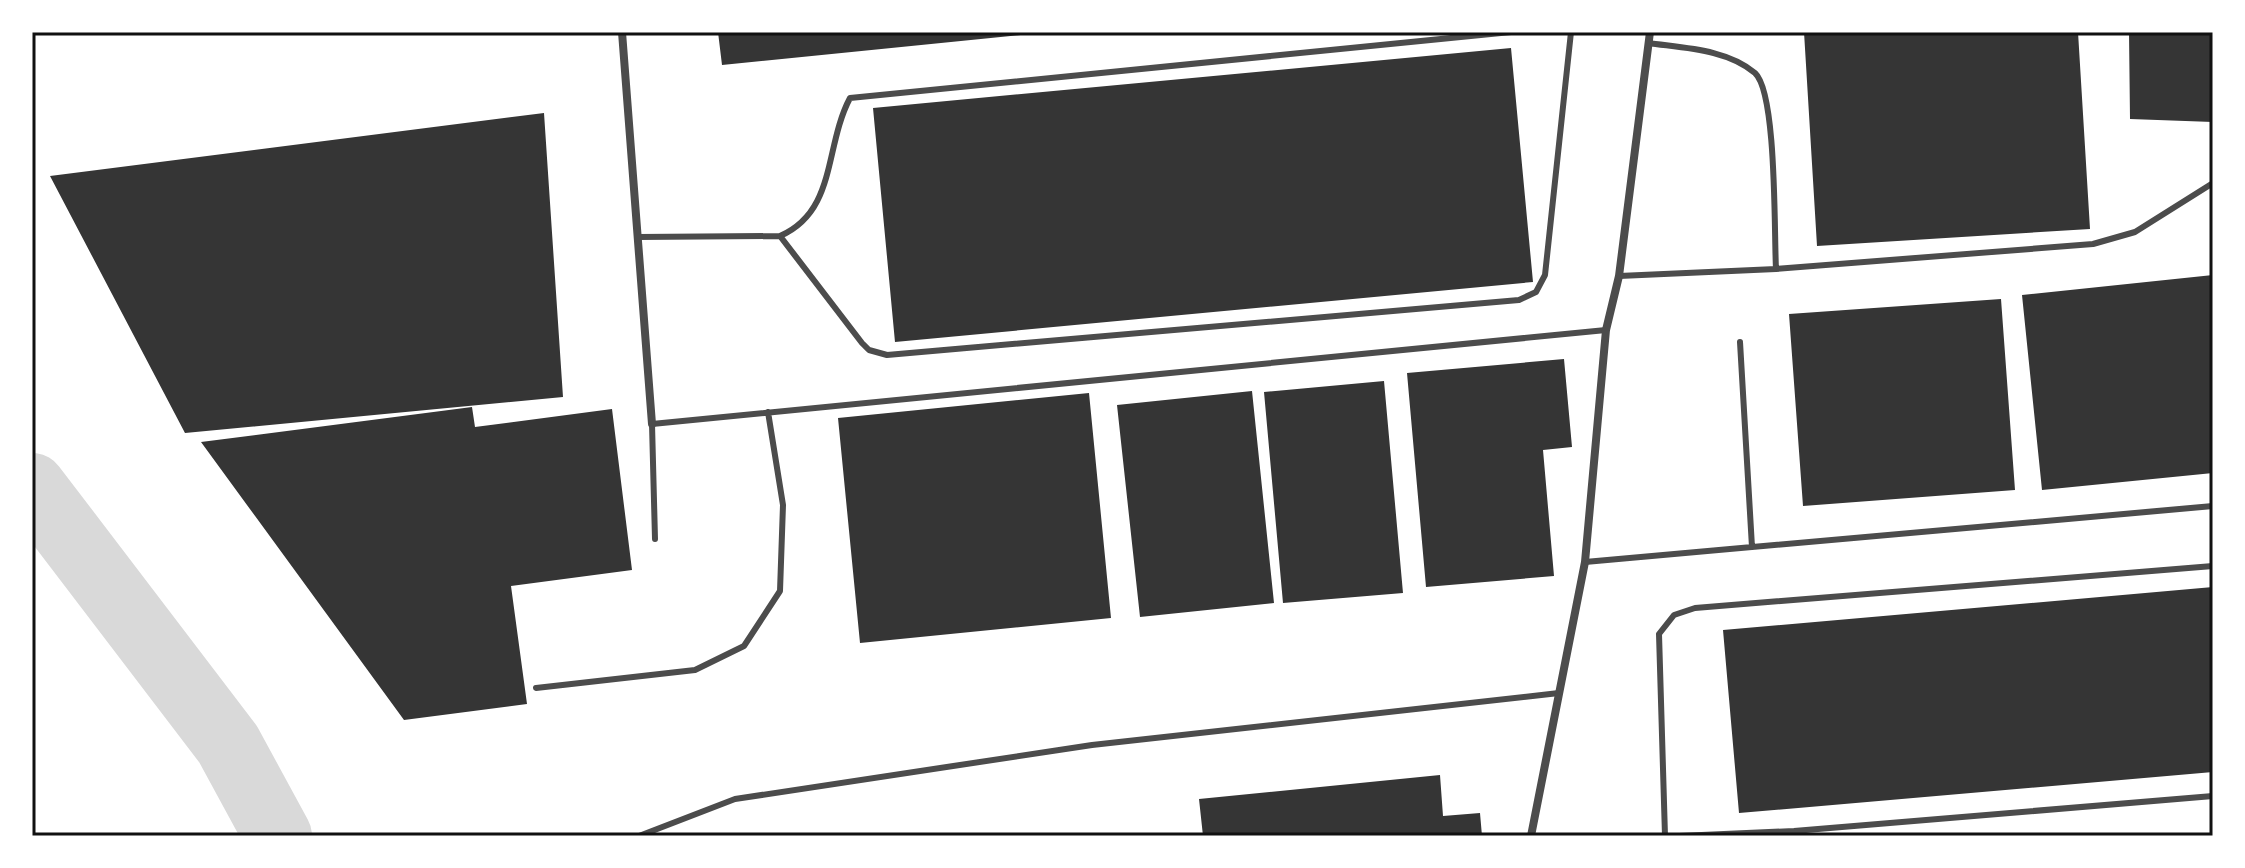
<svg xmlns="http://www.w3.org/2000/svg" width="2245" height="868" viewBox="0 0 2245 868" font-family="'Fira Sans Condensed',sans-serif">
	<style>
		.lines { fill: none; stroke-linecap: round; stroke-linejoin: round }
		.river { stroke: #d9d9d9; stroke-width: 68 }
		.building { fill: #353535 }
		.service { stroke: #4c4c4c; stroke-width: 6 }
		.minor { stroke: #4c4c4c; stroke-width: 8 }
		.neatline { fill: none; stroke: #111; stroke-width: 3 }
	</style>
	<rect width="100%" height="100%" fill="#fff"/>
	<g class="lines">
		<path class="river" d="M32 487 228 744 278 836"/>
	</g>
	<path class="building" d="M718 32H1030V34L722 65Z
		M1804 32H2078L2090 229 1817 246Z
		M2129 32H2213V122L2130 119Z
		M1511 48 1533 282 895 342 873 108Z
		M544 113 563 397 185 433 50 176Z
		M2213 275V473L2042 490 2022 295Z
		M2001 299 2015 490 1803 506 1789 314Z
		M1564 359 1572 447 1543 450 1554 576 1426 587 1407 373Z
		M1384 381 1403 593 1283 603 1264 392Z
		M1252 391 1274 603 1140 617 1117 405Z
		M1089 393 1111 618 860 643 838 418Z
		M472 407 475 427 612 409 632 570 511 586 527 704 404 720 201 442Z
		M2213 587V772L1739 813 1723 630Z
		M1440 775 1443 816 1480 813 1482 836H1203L1199 799Z"/>
	<g class="lines">
		<path class="service" d="M1648 43C1683 48 1727 49 1755 73 1777 93 1774 234 1776 269
			M780 236 862 343 869 350 887 355 1519 300 1536 292 1545 275 1571 32
			M638 237 780 236C837 211 824 147 850 98L1511 32
			M1619 276 1776 269 2093 244 2135 232 2213 183
			M1740 342 1752 547
			M655 539 652 424 1606 330
			M1585 562 2213 506
			M536 688 695 670 744 646 780 591 783 505 768 412
			M639 836 735 799 1092 745 1559 693
			M1665 836 1659 634 1674 615 1695 608 2213 566
			M1679 836 1794 831 2213 796"/>
		<path class="minor" d="M622 32 652 424
			M1531 836 1585 562 1606 330 1619 276 1650 32"/>
	</g>
	<rect width="2245" height="868" fill="none" stroke="#ffffff" stroke-width="68"/>
	<rect x="34" y="34" width="2177" height="800" class="neatline"/>
</svg>
